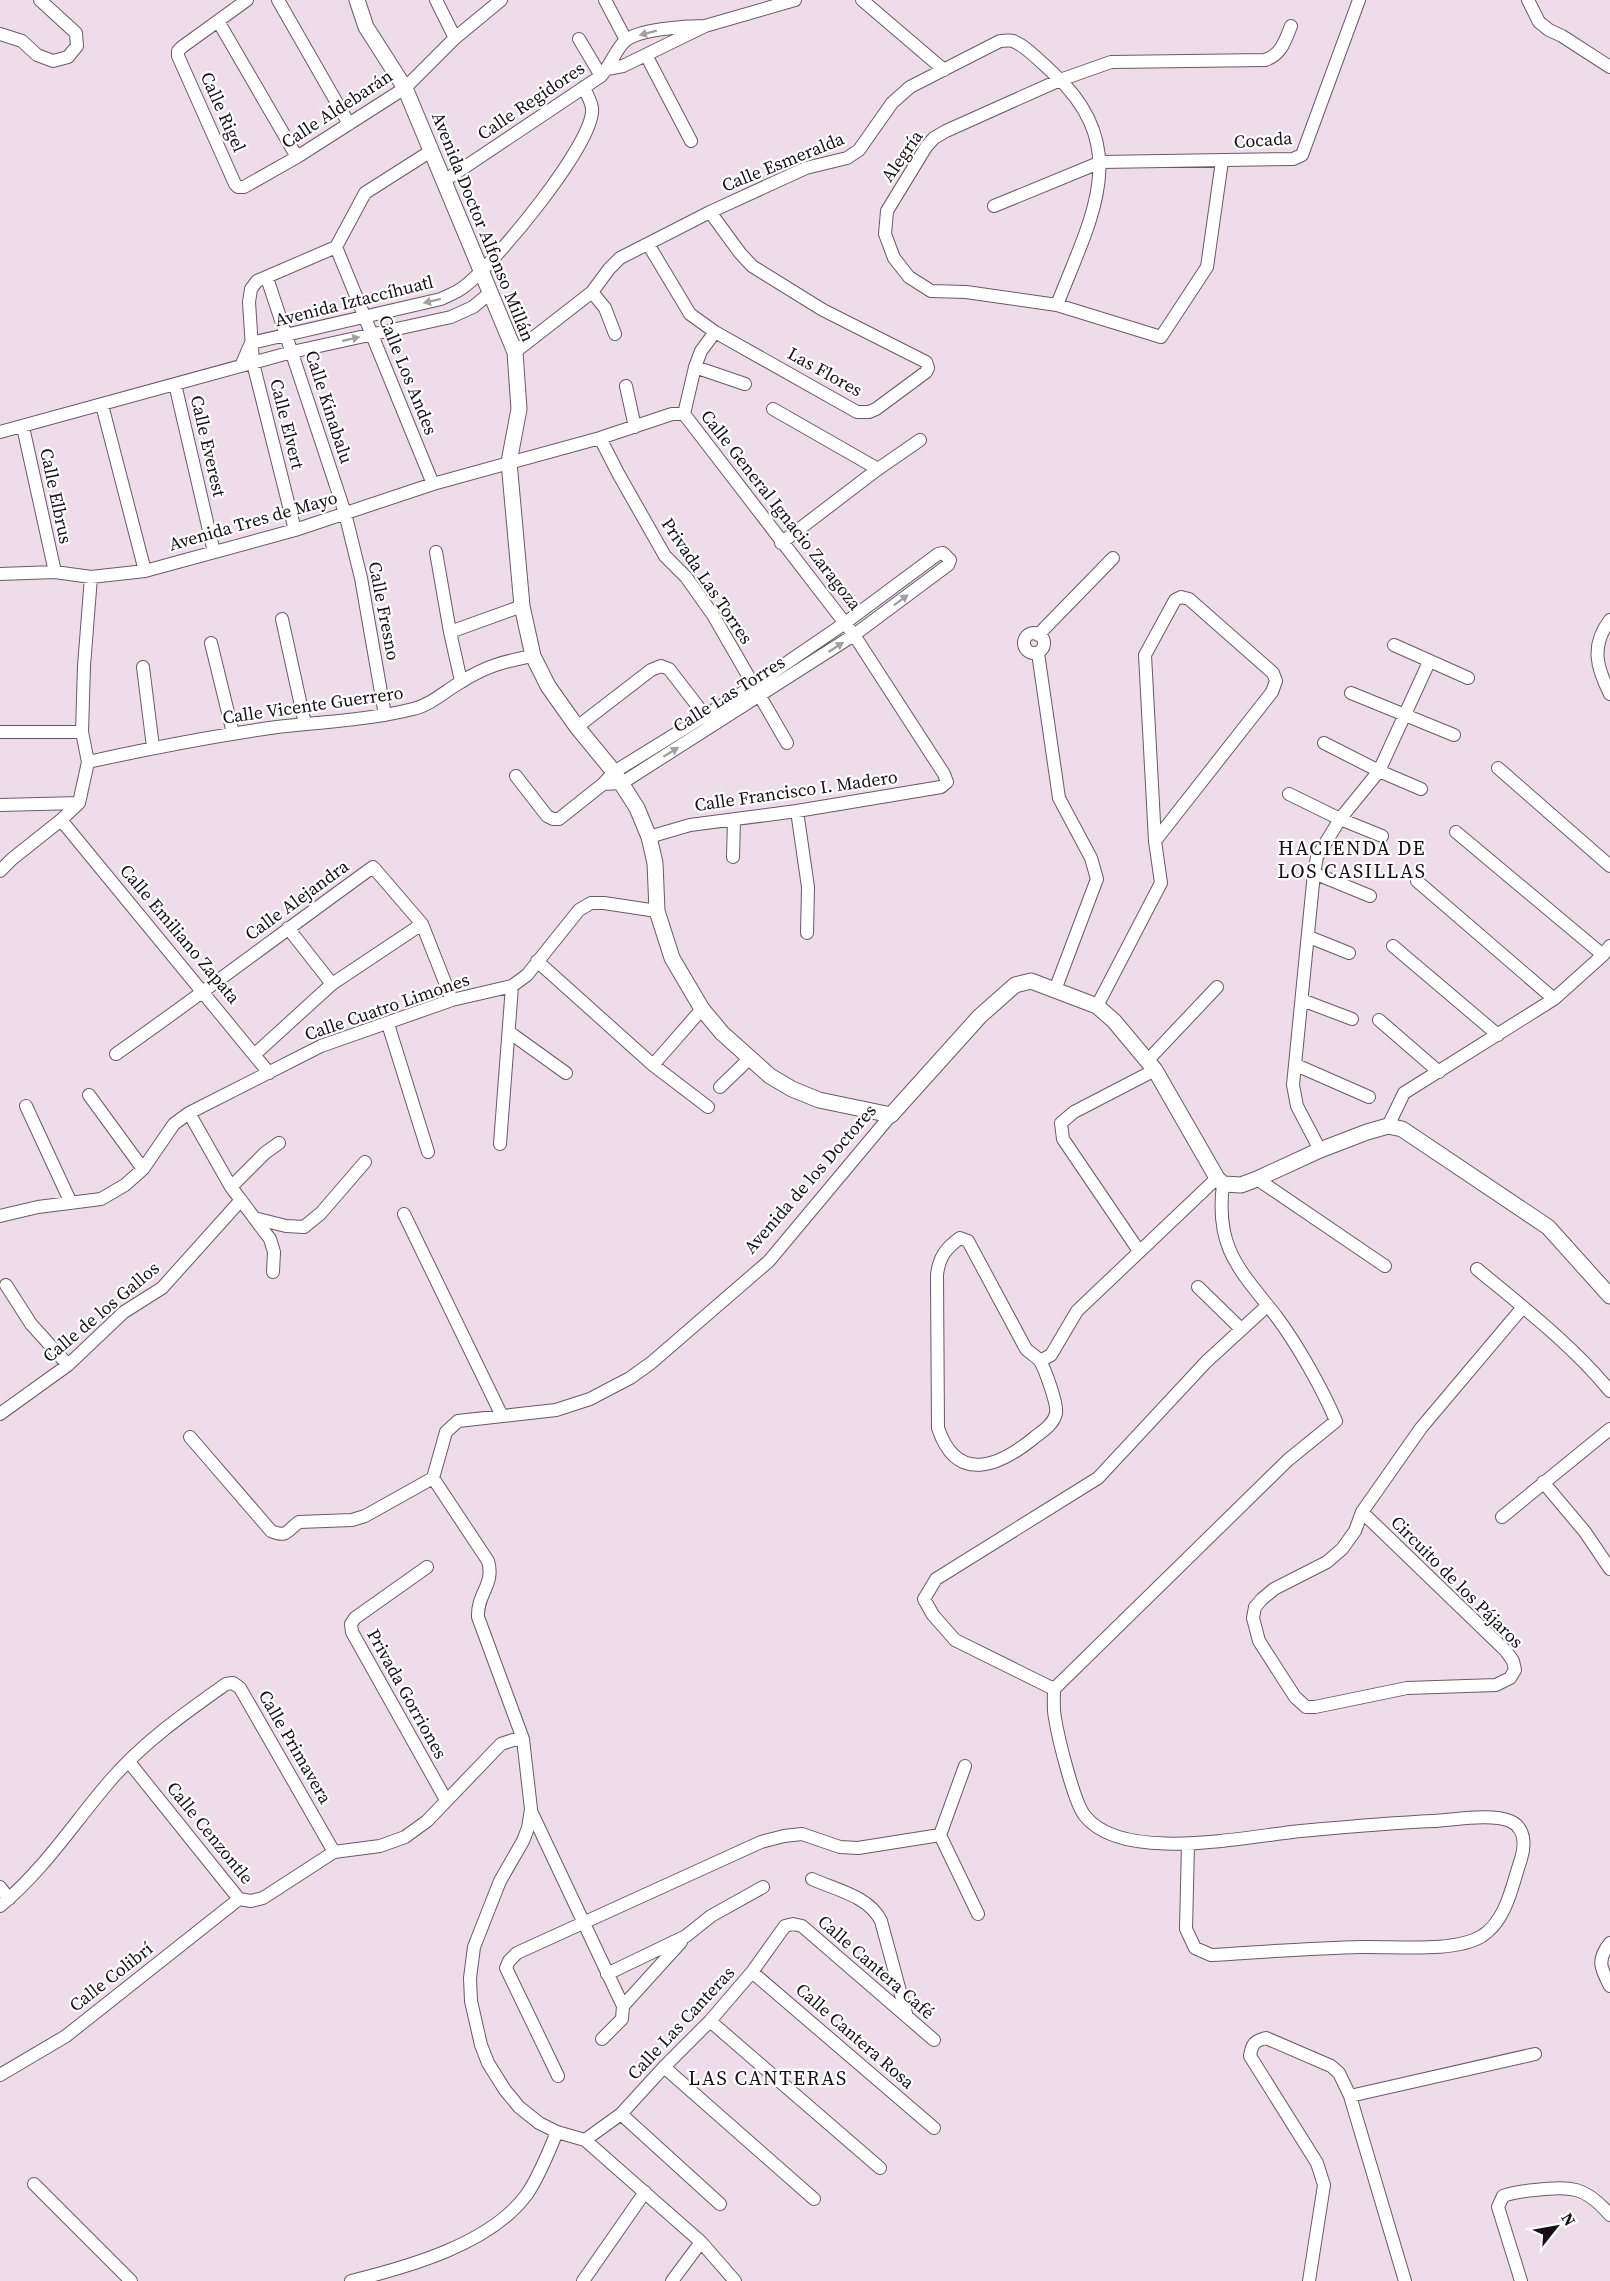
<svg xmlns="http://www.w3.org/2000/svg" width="1610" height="2281" viewBox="0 0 1610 2281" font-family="'Source Serif 4',serif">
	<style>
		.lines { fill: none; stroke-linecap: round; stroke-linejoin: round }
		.minor-casing { stroke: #6a5a67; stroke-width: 14 }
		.major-casing { stroke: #6a5a67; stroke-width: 17 }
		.minor { stroke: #fff; stroke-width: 12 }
		.major { stroke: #fff; stroke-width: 15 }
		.oneway { fill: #a29fa1 }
		.labels { text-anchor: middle; stroke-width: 4.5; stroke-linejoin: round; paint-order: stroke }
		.street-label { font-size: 18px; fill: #161015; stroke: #fff }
		.neighbourhood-label { font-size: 20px; letter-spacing: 1.5px; fill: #161015; stroke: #fff }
	</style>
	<rect width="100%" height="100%" fill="#eedceb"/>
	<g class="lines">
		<defs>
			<path id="minor" d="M247 0 182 47 178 51V56L235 184 238 187H244L297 157 405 88 455 38 501 0
				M278 0 349 124
				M436 0 455 38
				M605 0 626 40
				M862 0 944 70
				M1528 0 1539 22 1549 30 1562 36 1610 67
				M218 21 297 157
				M0 34 22 41 37 55 53 61 68 57 77 46 76 33 40 0
				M579 39 601 76
				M646 55 691 141
				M607 69 623 66 705 26 795 0
				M1222 161 1207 267 1161 337 1057 305 966 292 931 291 909 277 894 258 885 234 887 211 926 147 934 138 946 131 1060 80 1111 62 1265 60C1281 55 1285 41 1291 26
				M444 181 601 76C610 66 616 49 625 41 638 29 687 26 705 26
				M994 206 1101 162 1293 159 1302 155 1359 0
				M648 244 690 314 715 332 857 412H869L876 409 926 372 928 368 926 362 823 310 752 266 740 253 710 212
				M336 247 433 484
				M267 278 345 513 361 578 385 715
				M592 292 605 308 615 334
				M515 352 592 292 609 269 620 258 710 212 806 168 847 158 859 150 892 103 910 87 1000 41C1003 41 1010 40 1013 41 1025 45 1043 64 1053 73 1135 148 1090 219 1057 305
				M241 366 251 343 441 299C449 295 458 292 465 286 494 264 596 142 592 108 591 101 586 93 584 87
				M695 367 745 384
				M175 384 214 552
				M626 386 635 427
				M102 405 145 571
				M773 409 878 469
				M684 414 695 367 701 351 715 332
				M23 427 55 572
				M0 432 292 352 451 317 473 307 490 293
				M600 438 619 475 665 556 686 577 713 615 787 743
				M295 530 253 363 249 302 251 289 257 281 336 247 365 193 431 151
				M781 543 878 469 920 440
				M436 552 450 632 461 681
				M0 574 55 572 91 577 145 571 295 530 433 484 600 438 672 414H684
				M282 619 305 724
				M1610 620C1590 646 1597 668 1610 694
				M450 632 522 606
				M1024 643a10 10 0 1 1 20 0a10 10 0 1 1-20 0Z
				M1038 635 1113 558
				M211 643 233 733
				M1394 645 1468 678
				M1038 653 1059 798 1091 858 1097 879 1055 990
				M143 667 153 747
				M1351 693 1454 735
				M577 727 651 670 661 666 669 669 706 717
				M0 732H82
				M1324 743 1379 771 1421 789
				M88 762C151 748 213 736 277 727 322 722 369 720 413 709 431 705 445 691 461 682 486 666 505 661 533 656
				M1498 768 1610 866
				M516 776 547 816 553 819H559L603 784 614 772 753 686 845 623 938 554 943 553 950 560 948 565 854 635 622 783 603 784
				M1289 794 1340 819 1382 836
				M0 805 79 803
				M797 811 808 887 807 933
				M61 820 269 1073
				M1456 832 1603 955
				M649 837 690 825 797 811 941 787 947 782 944 774 854 635 684 414
				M733 857 734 820
				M0 871 12 859 61 820 79 803 88 762 82 732 84 666 91 577
				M1314 873 1370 896
				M1417 881 1554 999
				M288 928 332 984
				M1309 937 1349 953
				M1393 946 1498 1035
				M537 961 653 1065 708 1107
				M1302 1000 1352 1019
				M1097 1006 1161 883 1155 841 1145 655 1175 600 1181 597 1189 599 1273 673 1276 681 1272 692 1155 841
				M1379 1020 1439 1072
				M388 1024 428 1152
				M509 1032 566 1073
				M116 1054C203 993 287 929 373 867L422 924 452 1000
				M255 1054 332 984 422 924
				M1148 1060 1217 987
				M653 1065 702 1009
				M1296 1065 1369 1097
				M720 1087 749 1059
				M89 1095 143 1169
				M26 1106 71 1203
				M189 1113 231 1187 270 1239 274 1252 273 1272
				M1388 1126 1404 1093 1554 999 1603 955 1610 946
				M500 1144 512 986
				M1320 1150 1297 1106 1293 1085 1314 873 1317 857 1340 819 1379 771 1429 662
				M1257 1179 1385 1266
				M231 1187 265 1153 279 1143
				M404 1214 502 1416
				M0 1216 38 1207 101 1199 125 1185 143 1169 174 1124 189 1113 321 1046 452 1000 512 986 527 975 579 910 591 903H604L657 911
				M254 1218 286 1226 304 1227 321 1213 365 1162
				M960 1238 968 1241 1026 1349C1030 1353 1037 1357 1040 1361 1045 1369 1058 1405 1056 1413 1054 1424 1043 1431 1035 1437 1000 1466 957 1485 938 1428L937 1275C939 1257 946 1248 960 1238Z
				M1139 1251 1063 1139 1061 1123 1074 1112 1155 1070
				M1477 1269C1523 1307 1572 1345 1610 1391
				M6 1285 31 1324 68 1365
				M1198 1287 1241 1329
				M1040 1361 1051 1355 1077 1311 1217 1178
				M0 1414 68 1365 124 1312 162 1288 241 1200
				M190 1437 271 1531C288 1538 286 1531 299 1522L352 1520 365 1516 433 1478
				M1543 1482 1585 1532 1610 1569
				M1362 1512 1506 1651 1513 1661 1515 1670 1510 1678 1496 1685 1407 1688 1315 1707H1306L1295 1697 1259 1641 1253 1618 1255 1607 1262 1599 1274 1589 1327 1562 1342 1549 1355 1531 1362 1512 1421 1428 1523 1307
				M1502 1517 1610 1429
				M427 1567 355 1618 351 1624 352 1632 446 1800
				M1054 1689 955 1640 933 1615 924 1599 936 1579 1098 1478 1206 1362 1267 1306
				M129 1762 239 1899 251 1901 263 1898 334 1852 380 1846 405 1837 427 1821 501 1744 513 1740 523 1739
				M965 1766 940 1835 978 1914
				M531 1811 623 2006 622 2019 602 2039
				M1188 1844 1186 1929 1195 1948 1211 1955C1261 1952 1311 1948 1362 1947 1395 1946 1454 1953 1482 1936 1507 1920 1512 1885 1521 1859 1525 1846 1526 1828 1510 1821 1491 1813 1454 1820 1433 1821 1389 1823 1345 1827 1301 1831 1248 1836 1123 1864 1085 1816 1074 1803 1058 1737 1055 1718 1053 1709 1054 1698 1054 1689L1288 1460 1336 1421C1322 1388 1297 1344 1276 1316 1239 1269 1215 1248 1223 1184
				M812 1879C836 1890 869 1896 881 1921L907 2017
				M0 1887 9 1899
				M0 1906C43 1871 73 1824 109 1782 142 1743 185 1713 226 1684L233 1683 240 1688 334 1852
				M1610 1943C1596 1960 1601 1969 1610 1986
				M752 1972 934 2128
				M607 1974 686 1936 711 1916 763 1887
				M623 2006 681 1942
				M710 2021 880 2168
				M664 2067 814 2199
				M0 2075 66 2036 239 1899
				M558 2076 506 1968 509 1961 517 1953 761 1842 784 1836 802 1834 840 1847 858 1848 940 1835
				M1350 2096 1535 2054
				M621 2114 720 2204
				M585 2140 621 2114 664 2067 710 2021 752 1972 785 1926 793 1924 802 1926 934 2040
				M34 2184 131 2281
				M351 2281C408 2267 491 2244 527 2194 540 2175 548 2153 557 2132
				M583 2281 645 2192
				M672 2281 701 2242
				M735 2281 701 2242 585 2140 557 2132 539 2123 519 2107 505 2090 488 2063 481 2045 471 2001 470 1978 474 1947 500 1881 523 1841 528 1828 531 1809 523 1739 478 1617C477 1593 495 1585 488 1561L433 1478 446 1432 458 1421 556 1410 590 1399 630 1378 651 1363 769 1261 891 1115
				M1309 2281 1324 2185 1317 2163 1250 2056C1252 2044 1254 2041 1266 2038L1331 2066 1339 2073 1350 2096 1405 2281
				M1521 2281 1498 2207 1503 2196C1514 2192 1524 2191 1535 2190 1571 2186 1585 2186 1610 2215"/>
			<path id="major" d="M357 0 366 27 405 88 515 352 519 409 509 462 522 606 533 656 548 686 577 727 614 772 637 808 649 837 655 863 657 911 672 958 702 1009 722 1033 770 1076 792 1089 819 1100 891 1115 980 1016 1015 985 1031 981 1097 1006 1114 1021 1155 1070 1217 1178 1223 1184 1241 1185 1257 1179 1320 1150 1367 1132 1388 1126 1402 1129 1548 1227 1610 1296"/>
		</defs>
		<use href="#minor" class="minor-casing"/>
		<use href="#major" class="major-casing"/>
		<use href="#minor" class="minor"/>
		<use href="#major" class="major"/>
	</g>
	<defs><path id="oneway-solid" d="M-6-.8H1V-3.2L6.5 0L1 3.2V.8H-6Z" transform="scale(1.5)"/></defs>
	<g class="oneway">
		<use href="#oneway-solid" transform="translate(648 33) rotate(165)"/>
		<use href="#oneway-solid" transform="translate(432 301) rotate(166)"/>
		<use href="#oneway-solid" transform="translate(351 339) rotate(-13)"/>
		<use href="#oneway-solid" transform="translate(901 600) rotate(-37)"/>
		<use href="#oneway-solid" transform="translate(836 647) rotate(-33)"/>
		<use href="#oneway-solid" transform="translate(671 752) rotate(-32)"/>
	</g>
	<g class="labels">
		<g class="street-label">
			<text transform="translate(531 101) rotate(-34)" y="6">Calle Regidores</text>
			<text transform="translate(337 109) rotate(-33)" y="6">Calle Aldebarán</text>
			<text transform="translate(223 112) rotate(66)" y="6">Calle Rigel</text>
			<text transform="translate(1263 140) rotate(-4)" y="6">Cocada</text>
			<text transform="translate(902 156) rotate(-55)" y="6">Alegría</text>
			<text transform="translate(783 162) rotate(-22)" y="6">Calle Esmeralda</text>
			<text transform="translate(483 227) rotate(68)" y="6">Avenida Doctor Alfonso Millán</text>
			<text transform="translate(354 301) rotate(-14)" y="6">Avenida Iztaccíhuatl</text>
			<text transform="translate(825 372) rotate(29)" y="6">Las Flores</text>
			<text transform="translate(408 375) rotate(68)" y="6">Calle Los Andes</text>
			<text transform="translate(329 407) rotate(72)" y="6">Calle Kinabalu</text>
			<text transform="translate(287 424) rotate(76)" y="6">Calle Elvert</text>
			<text transform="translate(208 446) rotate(77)" y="6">Calle Everest</text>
			<text transform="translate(56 496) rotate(78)" y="6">Calle Elbrus</text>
			<text transform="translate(781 510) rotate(52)" y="6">Calle General Ignacio Zaragoza</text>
			<text transform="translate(253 521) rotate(-16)" y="6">Avenida Tres de Mayo</text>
			<text transform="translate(707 581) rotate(56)" y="6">Privada Las Torres</text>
			<text transform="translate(384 611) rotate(79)" y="6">Calle Fresno</text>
			<text transform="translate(729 694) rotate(-32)" y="6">Calle Las Torres</text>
			<text transform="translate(313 705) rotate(-8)" y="6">Calle Vicente Guerrero</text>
			<text transform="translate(796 791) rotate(-8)" y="6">Calle Francisco I. Madero</text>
			<text transform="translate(297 900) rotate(-36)" y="6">Calle Alejandra</text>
			<text transform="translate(180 934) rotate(50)" y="6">Calle Emiliano Zapata</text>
			<text transform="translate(387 1007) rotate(-19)" y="6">Calle Cuatro Limones</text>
			<text transform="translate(810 1179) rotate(-49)" y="6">Avenida de los Doctores</text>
			<text transform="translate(101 1312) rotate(-40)" y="6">Calle de los Gallos</text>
			<text transform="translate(1457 1582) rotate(45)" y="6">Circuito de los Pájaros</text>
			<text transform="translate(407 1694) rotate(61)" y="6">Privada Gorriones</text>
			<text transform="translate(295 1747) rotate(60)" y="6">Calle Primavera</text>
			<text transform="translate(210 1833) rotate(51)" y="6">Calle Cenzontle</text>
			<text transform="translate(876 1967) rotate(41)" y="6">Calle Cantera Café</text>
			<text transform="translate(111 1977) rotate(-38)" y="6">Calle Colibrí</text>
			<text transform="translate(681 2023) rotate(-47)" y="6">Calle Las Canteras</text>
			<text transform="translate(855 2036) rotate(41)" y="6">Calle Cantera Rosa</text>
		</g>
		<g class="neighbourhood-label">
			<text x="1352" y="855">HACIENDA DE<tspan x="1352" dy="23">LOS CASILLAS</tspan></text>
			<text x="768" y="2085">LAS CANTERAS</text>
		</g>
	</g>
	<g transform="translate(1556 2227) rotate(59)" stroke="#ffffff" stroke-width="4.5" paint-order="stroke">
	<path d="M0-4.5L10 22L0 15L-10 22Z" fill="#161015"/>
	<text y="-9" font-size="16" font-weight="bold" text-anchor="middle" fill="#161015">N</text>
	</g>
</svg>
